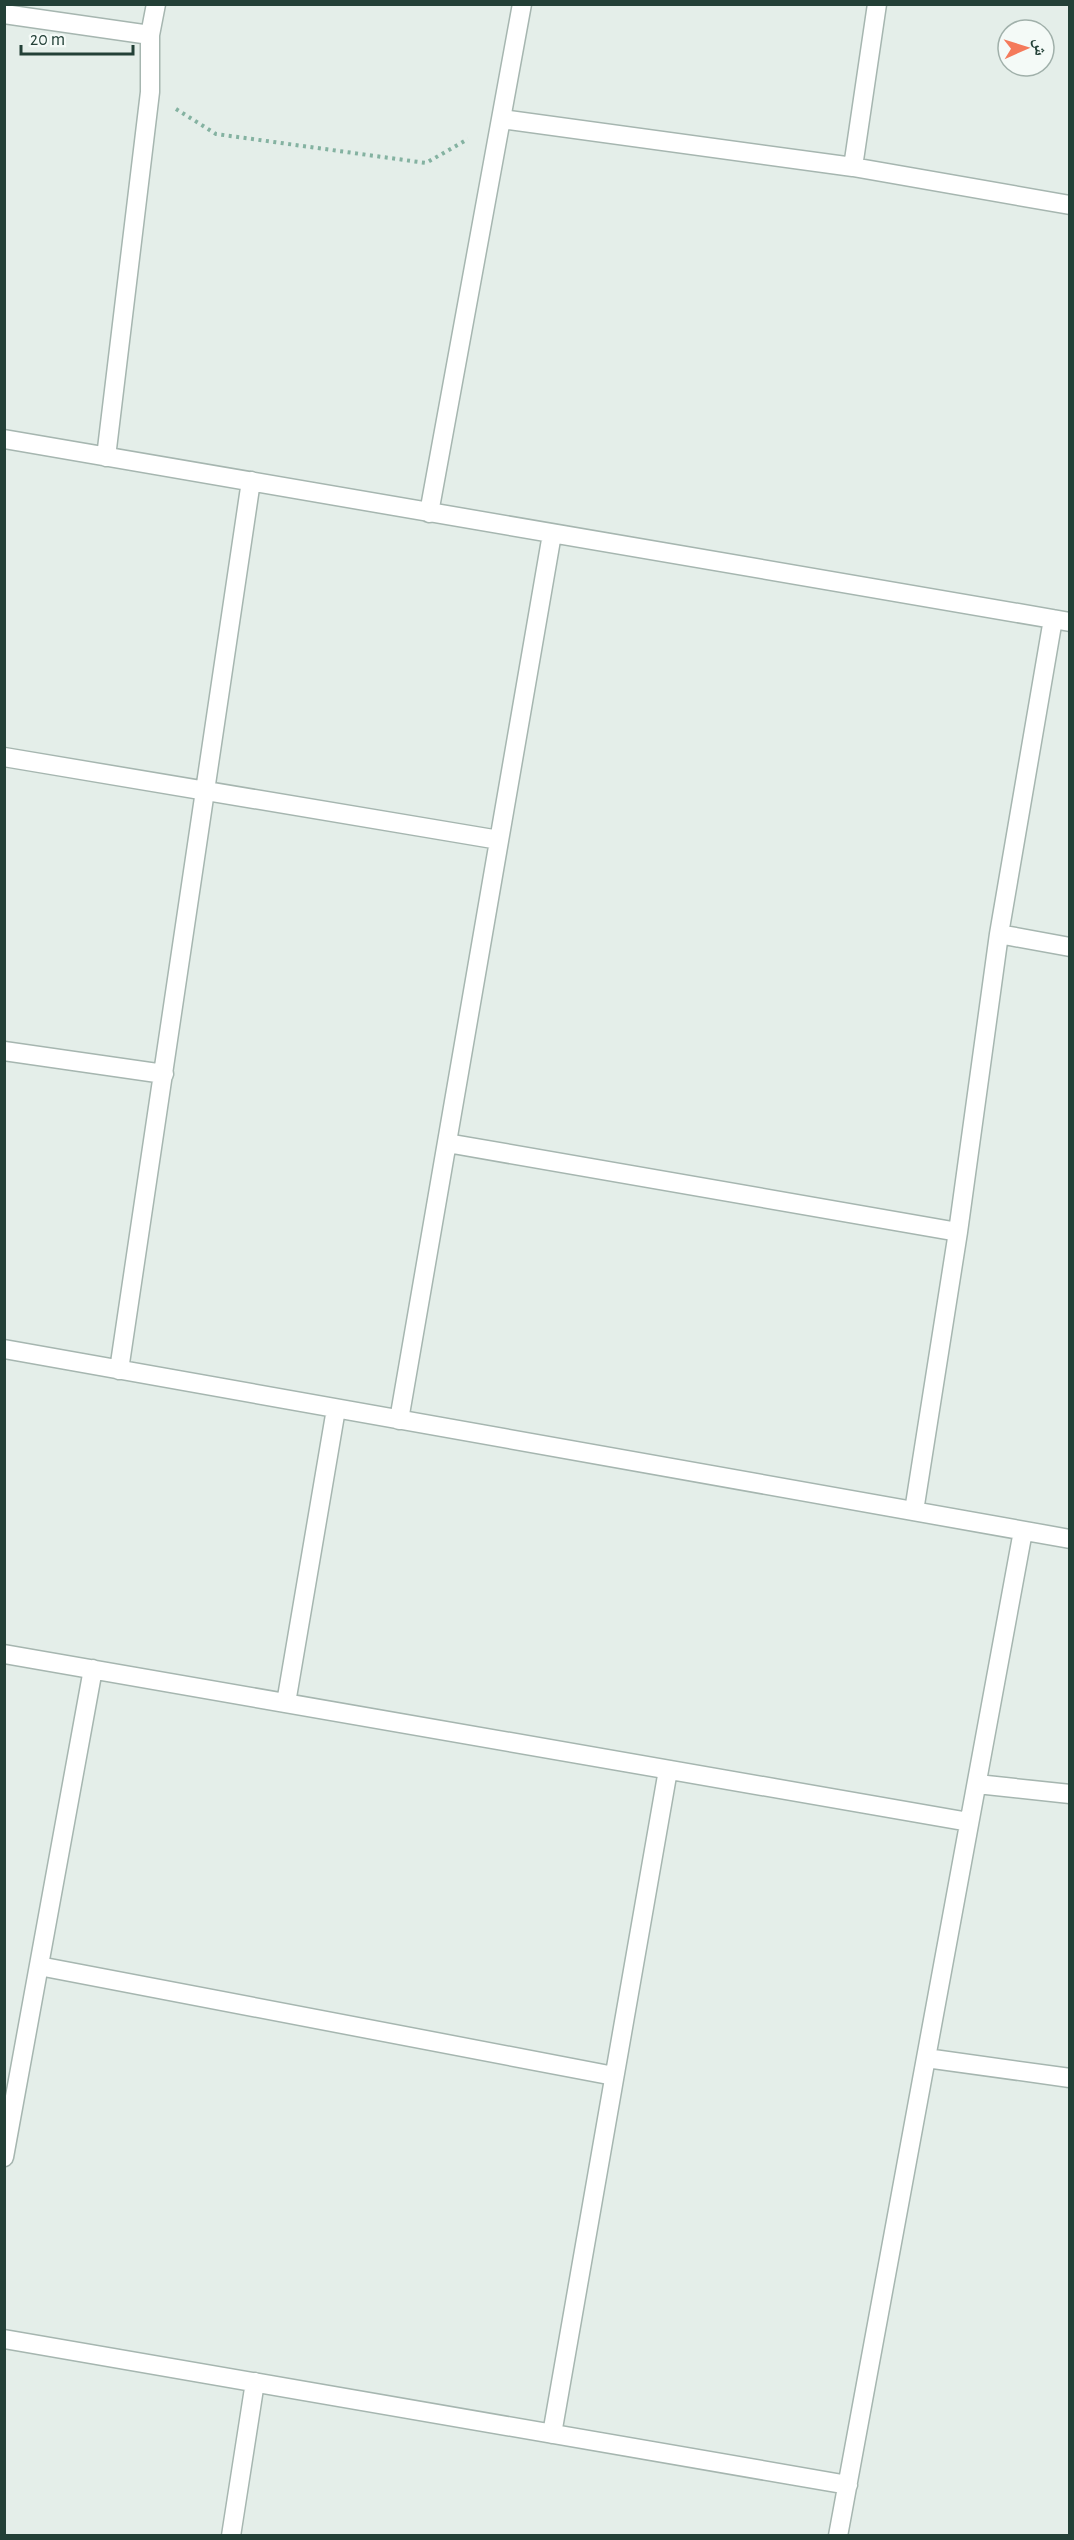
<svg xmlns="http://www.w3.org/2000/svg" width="1074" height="2540" viewBox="0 0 1074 2540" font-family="'Alegreya Sans','Noto Naskh Arabic',sans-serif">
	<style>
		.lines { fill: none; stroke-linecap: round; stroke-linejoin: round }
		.minor-casing { stroke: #a6b6b0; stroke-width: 21 }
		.path { stroke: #84b2a1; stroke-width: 4; stroke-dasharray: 3 4.5; stroke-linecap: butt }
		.minor { stroke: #fff; stroke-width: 18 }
	</style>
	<rect width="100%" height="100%" fill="#e4eee9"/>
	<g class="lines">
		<defs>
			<path id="minor" d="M4 14 150 35V92L106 457
				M150 35 156 4
				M502 119 853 167 1070 205
				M853 167 877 4
				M4 439 1070 622
				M429 513 522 4
				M4 757 499 840
				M999 934 1070 947
				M4 1051 164 1074
				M447 1143 958 1232
				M4 1349 1070 1539
				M119 1370 251 481
				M399 1420 552 534
				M914 1511 958 1232 999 934 1053 619
				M4 1654 969 1822
				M286 1703 336 1409
				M977 1784 1070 1794
				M39 1966 614 2076
				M926 2058 1070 2078
				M4 2157 93 1669
				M4 2339 848 2485
				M552 2434 668 1770
				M231 2536 255 2382
				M838 2536 1023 1531"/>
		</defs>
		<use href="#minor" class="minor-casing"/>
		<path class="path" d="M176 109 216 134 426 163 468 139"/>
		<use href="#minor" class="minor"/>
	</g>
	<rect width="1074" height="2540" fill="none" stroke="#234037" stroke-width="12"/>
	<g transform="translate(1026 48) rotate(87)"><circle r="28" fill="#f4faf7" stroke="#a0b0aa" stroke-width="1.5"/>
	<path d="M0-4.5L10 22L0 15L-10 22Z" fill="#f47a5b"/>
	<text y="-9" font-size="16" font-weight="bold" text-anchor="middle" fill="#234037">ش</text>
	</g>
	<path d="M21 45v9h112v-9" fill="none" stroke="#234037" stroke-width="3"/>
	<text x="30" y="45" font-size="18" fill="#234037" stroke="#f4faf7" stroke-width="4.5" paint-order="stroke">20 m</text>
</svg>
